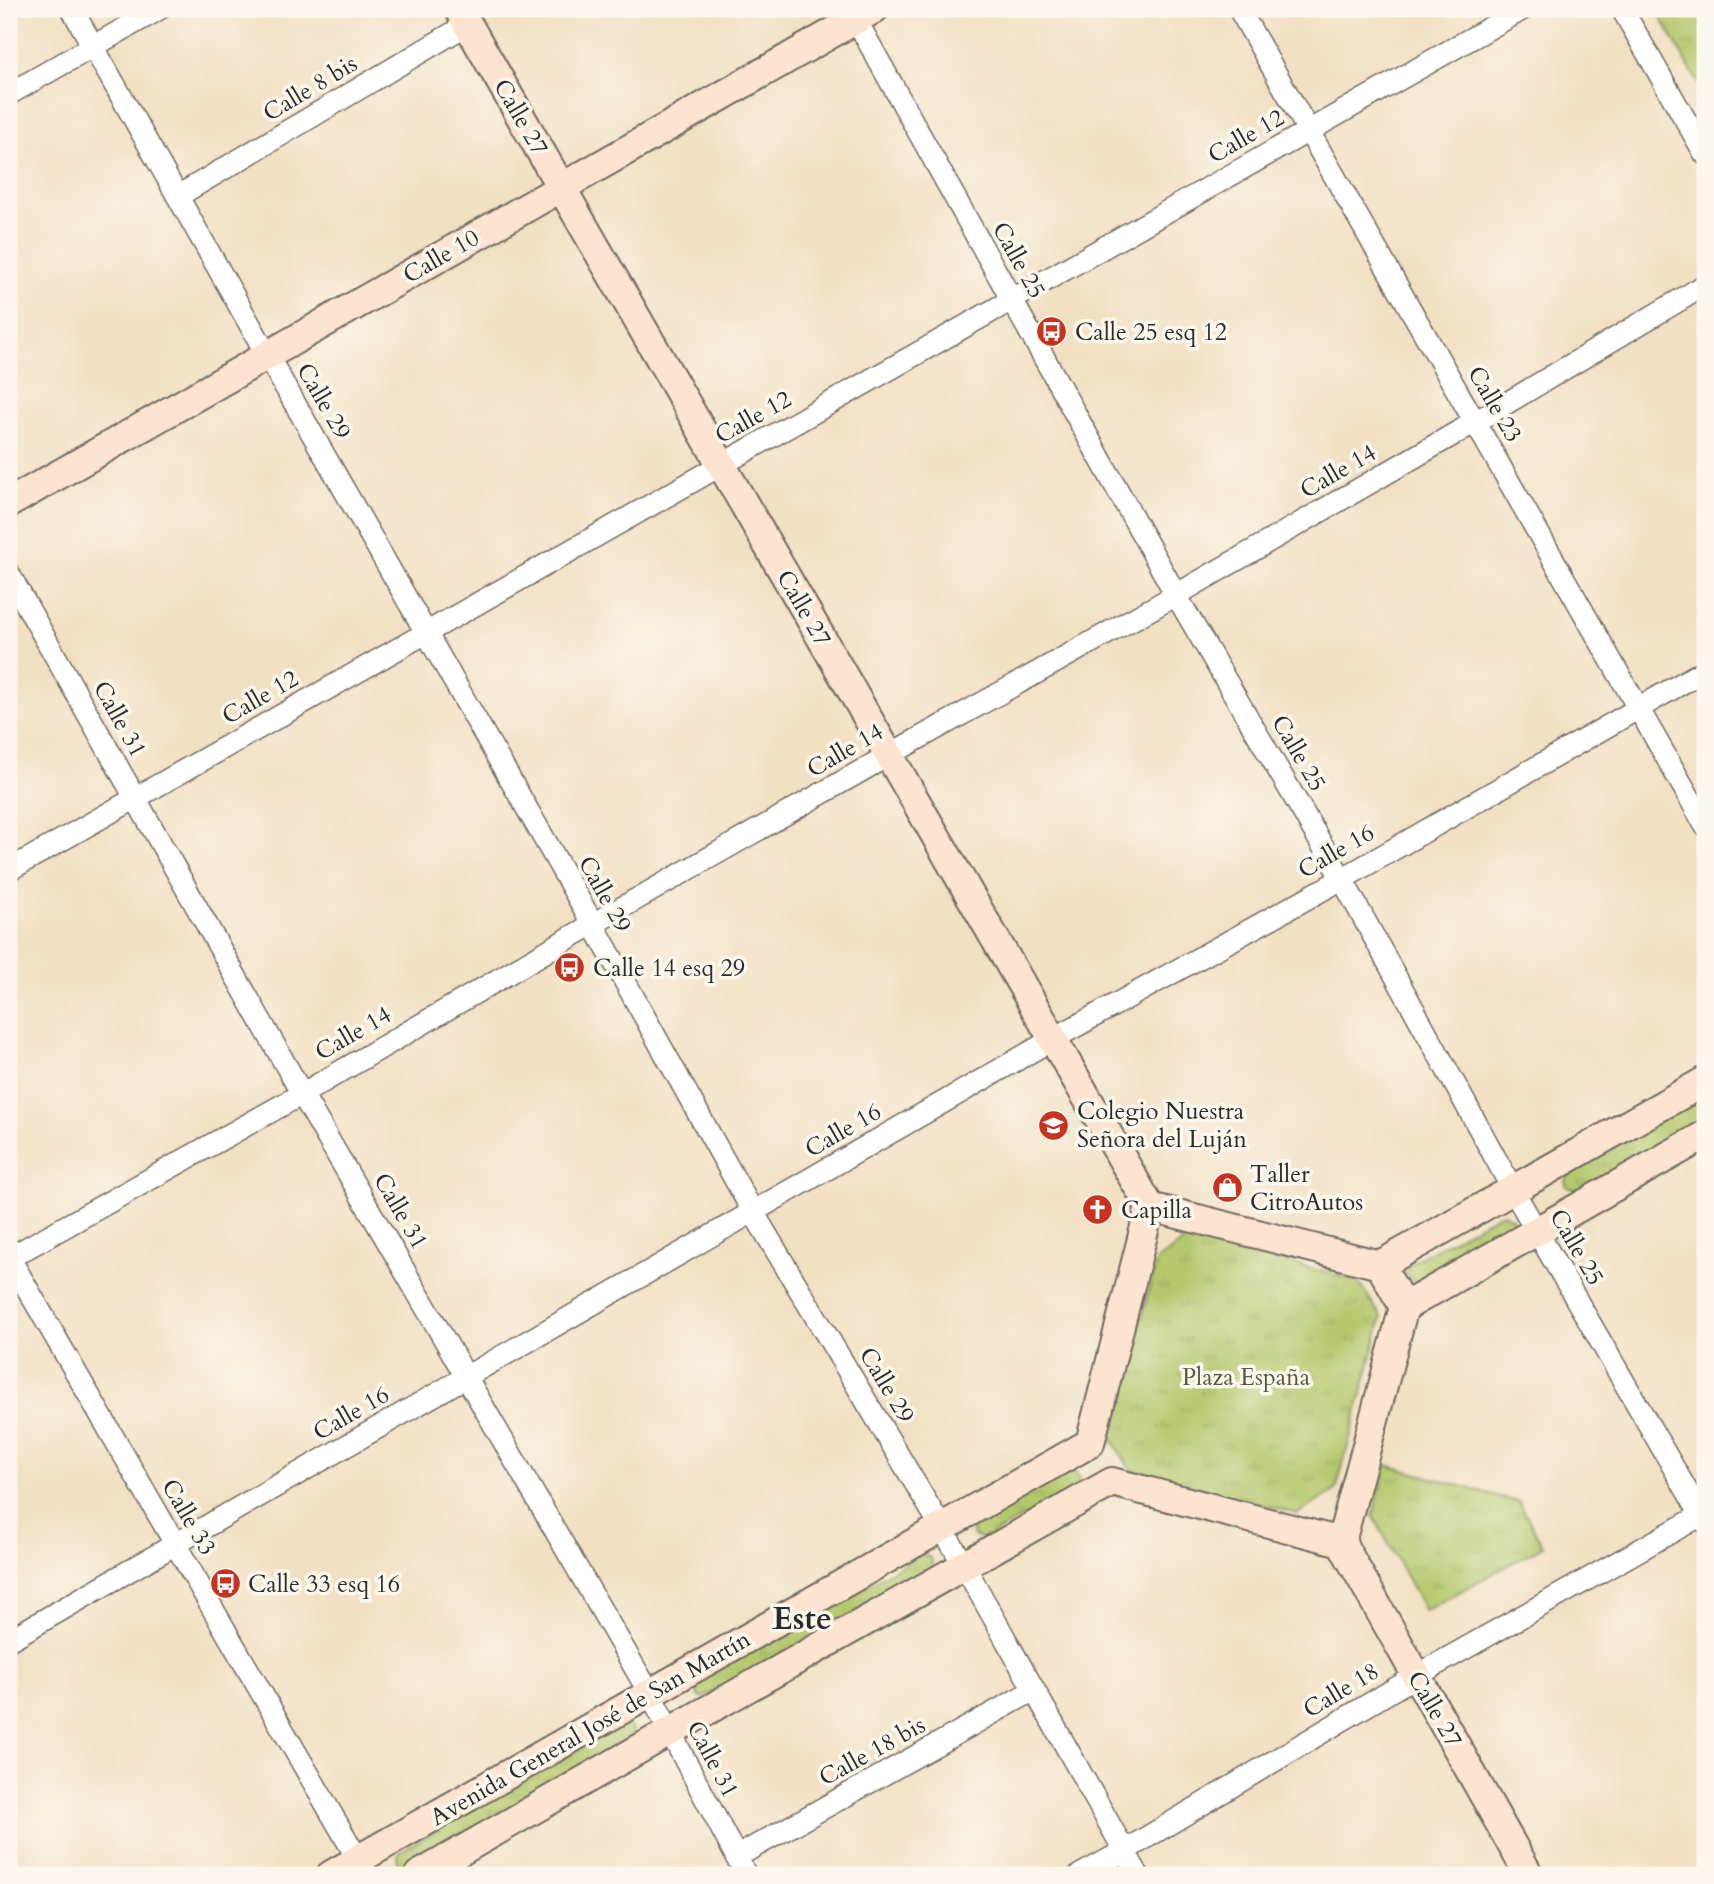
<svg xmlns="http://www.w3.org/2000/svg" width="1714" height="1884" viewBox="0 0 1714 1884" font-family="Cardo,serif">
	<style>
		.park { fill: url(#park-tufts); stroke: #707a4c; stroke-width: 2 }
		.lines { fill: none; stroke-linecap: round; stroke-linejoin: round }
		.street-casing { stroke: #716a60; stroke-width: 24 }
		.secondary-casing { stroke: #716a60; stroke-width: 32 }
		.street { stroke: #fff; stroke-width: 21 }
		.secondary { stroke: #fde4d0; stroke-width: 28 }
		.labels { text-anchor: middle; stroke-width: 7; stroke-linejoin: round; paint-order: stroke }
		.street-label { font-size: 24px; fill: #2b2b2b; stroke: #fbf7ec }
		.poi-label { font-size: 24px; fill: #2b2b2b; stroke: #fbf7ec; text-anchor: start }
		.park-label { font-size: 24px; fill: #545a3e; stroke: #fbf7ec }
		.district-label { font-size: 32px; font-weight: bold; fill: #2b2b2b; stroke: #fbf7ec }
	</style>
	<defs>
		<pattern id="park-tufts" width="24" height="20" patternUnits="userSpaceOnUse" patternTransform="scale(1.75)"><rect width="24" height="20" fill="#b4c86c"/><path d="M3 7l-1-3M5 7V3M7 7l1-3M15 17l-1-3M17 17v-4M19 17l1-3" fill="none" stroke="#9bac5e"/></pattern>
	</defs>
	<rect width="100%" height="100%" fill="#fbf7ec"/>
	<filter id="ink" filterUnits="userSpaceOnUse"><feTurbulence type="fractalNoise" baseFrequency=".0143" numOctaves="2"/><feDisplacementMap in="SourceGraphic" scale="14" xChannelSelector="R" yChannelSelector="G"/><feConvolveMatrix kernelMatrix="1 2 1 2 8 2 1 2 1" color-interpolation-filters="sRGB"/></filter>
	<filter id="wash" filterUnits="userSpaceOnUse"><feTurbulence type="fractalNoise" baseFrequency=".00686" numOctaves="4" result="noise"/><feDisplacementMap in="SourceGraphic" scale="28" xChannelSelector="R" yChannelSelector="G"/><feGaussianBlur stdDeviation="1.57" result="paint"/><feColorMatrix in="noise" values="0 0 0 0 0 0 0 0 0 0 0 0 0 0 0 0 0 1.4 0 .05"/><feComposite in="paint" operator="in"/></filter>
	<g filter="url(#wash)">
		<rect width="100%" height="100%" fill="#f2e0c2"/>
		<path class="park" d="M1656 9H1705V95Z
			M1705 1093V1118L1583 1188 1577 1190 1567 1187C1564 1182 1565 1178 1568 1173Z
			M1504 1213 1512 1218 1514 1222 1510 1231 1422 1282C1409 1283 1402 1275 1410 1263L1499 1214Z
			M1192 1236 1358 1281 1382 1318 1336 1490 1297 1514 1130 1469 1110 1436 1157 1260Z
			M1386 1465 1519 1502 1543 1546 1425 1611 1373 1515Z
			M1070 1470 1075 1471 1080 1479 1076 1488 983 1540 974 1536 972 1531 973 1525Z
			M922 1554 931 1558 933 1567 930 1571 703 1698 698 1696 696 1686 703 1678Z
			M623 1723 632 1728 634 1736 409 1868 399 1866C396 1860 397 1856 400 1851Z"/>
	</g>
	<g filter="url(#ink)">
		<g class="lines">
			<defs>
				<path id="street" d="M72 9 267 355 593 924 753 1212 964 1565 1138 1875
					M850 9 1176 595 1342 879 1513 1190 1705 1522
					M1239 9 1705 825
					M1622 9 1705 154
					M9 94 159 9
					M178 196 468 24
					M9 574 302 1094 650 1694 746 1875
					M9 870 1523 9
					M9 1257 367 1875
					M9 1258 302 1094 593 924 889 755 1176 595 1475 422 1705 285
					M9 1640 1053 1039 1342 879 1705 670
					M736 1857 1034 1690
					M1080 1875 1124 1851 1416 1676 1705 1513"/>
				<path id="secondary" d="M459 9 561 187 1150 1207
					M9 503 874 9
					M1380 1265 1404 1307
					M1341 1542 1529 1875
					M331 1875 1090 1443 1150 1207 1380 1265 1705 1081
					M419 1875 669 1732 1112 1482 1341 1542 1404 1307 1705 1135"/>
			</defs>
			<use href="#street" class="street-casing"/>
			<use href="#secondary" class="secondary-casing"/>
			<use href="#street" class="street"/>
			<use href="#secondary" class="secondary"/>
		</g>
	</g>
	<defs>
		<symbol id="bus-disc" viewBox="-11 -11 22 22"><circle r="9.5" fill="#c8321e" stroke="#fbf7ec"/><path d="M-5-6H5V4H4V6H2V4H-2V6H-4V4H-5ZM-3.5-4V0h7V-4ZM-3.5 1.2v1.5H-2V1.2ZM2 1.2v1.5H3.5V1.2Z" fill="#fff"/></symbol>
		<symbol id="school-disc" viewBox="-11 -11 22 22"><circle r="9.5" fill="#c8321e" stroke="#fbf7ec"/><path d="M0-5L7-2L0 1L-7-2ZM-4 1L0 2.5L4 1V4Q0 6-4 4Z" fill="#fff"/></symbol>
		<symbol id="shop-disc" viewBox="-11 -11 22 22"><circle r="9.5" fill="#c8321e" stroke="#fbf7ec"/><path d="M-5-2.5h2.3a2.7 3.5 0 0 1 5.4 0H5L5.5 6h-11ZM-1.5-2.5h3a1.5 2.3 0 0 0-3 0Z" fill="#fff"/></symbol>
		<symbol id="church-disc" viewBox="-11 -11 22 22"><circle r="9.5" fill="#c8321e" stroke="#fbf7ec"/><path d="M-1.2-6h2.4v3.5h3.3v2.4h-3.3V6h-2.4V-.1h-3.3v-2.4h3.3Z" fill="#fff"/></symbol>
	</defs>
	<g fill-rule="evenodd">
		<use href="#bus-disc" x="1034" y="314" width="35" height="35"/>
		<use href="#bus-disc" x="552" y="950" width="35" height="35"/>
		<use href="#school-disc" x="1036" y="1108" width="35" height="35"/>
		<use href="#shop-disc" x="1210" y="1170" width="35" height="35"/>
		<use href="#church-disc" x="1080" y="1192" width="35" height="35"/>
		<use href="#bus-disc" x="208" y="1566" width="35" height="35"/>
	</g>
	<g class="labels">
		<g class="street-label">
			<text transform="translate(310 88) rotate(-31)" y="8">Calle 8 bis</text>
			<text transform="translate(521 117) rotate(60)" y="8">Calle 27</text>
			<text transform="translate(1246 136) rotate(-30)" y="8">Calle 12</text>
			<text transform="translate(441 256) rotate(-30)" y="8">Calle 10</text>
			<text transform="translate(1019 260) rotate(61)" y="8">Calle 25</text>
			<text transform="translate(324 401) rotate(60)" y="8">Calle 29</text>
			<text transform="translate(1495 404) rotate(60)" y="8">Calle 23</text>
			<text transform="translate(753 417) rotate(-29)" y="8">Calle 12</text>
			<text transform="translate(1338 471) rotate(-30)" y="8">Calle 14</text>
			<text transform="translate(804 608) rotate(60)" y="8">Calle 27</text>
			<text transform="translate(260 697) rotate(-30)" y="8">Calle 12</text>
			<text transform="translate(120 719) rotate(61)" y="8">Calle 31</text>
			<text transform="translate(845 750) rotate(-30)" y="8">Calle 14</text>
			<text transform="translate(1299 753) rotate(60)" y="8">Calle 25</text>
			<text transform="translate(1336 851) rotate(-30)" y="8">Calle 16</text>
			<text transform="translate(605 894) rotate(61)" y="8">Calle 29</text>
			<text transform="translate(353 1033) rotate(-30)" y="8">Calle 14</text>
			<text transform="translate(843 1130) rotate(-30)" y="8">Calle 16</text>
			<text transform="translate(401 1211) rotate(60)" y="8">Calle 31</text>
			<text transform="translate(1577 1247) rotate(60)" y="8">Calle 25</text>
			<text transform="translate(887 1385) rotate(59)" y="8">Calle 29</text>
			<text transform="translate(351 1413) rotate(-30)" y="8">Calle 16</text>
			<text transform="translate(189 1517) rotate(60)" y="8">Calle 33</text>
			<text transform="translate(1341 1690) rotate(-31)" y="8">Calle 18</text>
			<text transform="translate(1435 1709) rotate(60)" y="8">Calle 27</text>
			<text transform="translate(590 1728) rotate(-30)" y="8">Avenida General José de San Martín</text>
			<text transform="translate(872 1751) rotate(-29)" y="8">Calle 18 bis</text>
			<text transform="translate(713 1759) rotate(62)" y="8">Calle 31</text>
		</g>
		<g class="poi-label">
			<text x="1075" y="340">Calle 25 esq 12</text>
			<text x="593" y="976">Calle 14 esq 29</text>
			<text x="1077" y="1119">Colegio Nuestra<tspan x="1077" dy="28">Señora del Luján</tspan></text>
			<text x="1250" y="1182">Taller<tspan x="1250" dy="28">CitroAutos</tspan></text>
			<text x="1121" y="1218">Capilla</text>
			<text x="248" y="1592">Calle 33 esq 16</text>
		</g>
		<g class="park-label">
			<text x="1246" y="1385">Plaza España</text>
		</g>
		<g class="district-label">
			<text x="802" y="1629">Este</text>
		</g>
	</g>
	<rect width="1714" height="1884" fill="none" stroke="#fbf7ec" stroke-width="35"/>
</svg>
